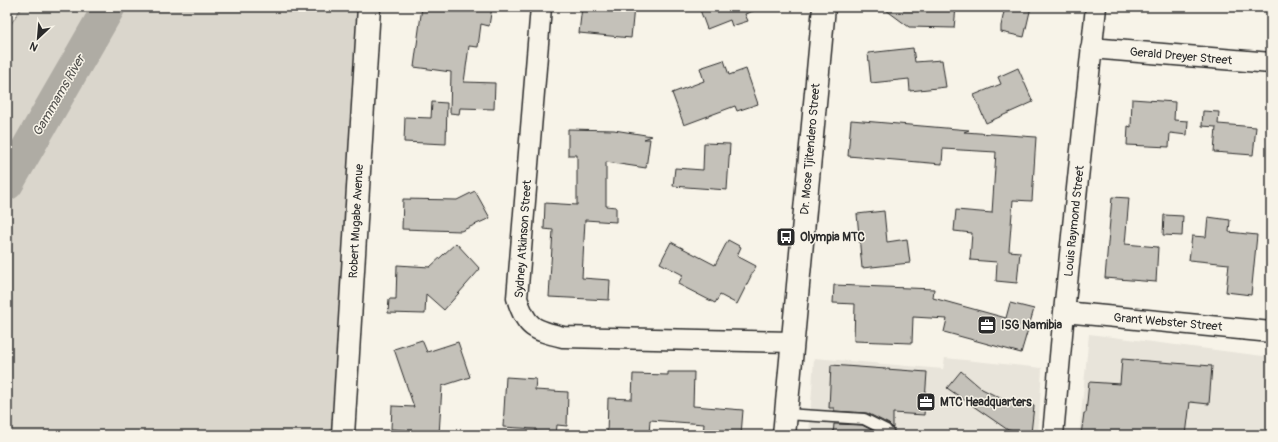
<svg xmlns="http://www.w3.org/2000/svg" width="1278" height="442" viewBox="0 0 1278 442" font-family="Pangolin,sans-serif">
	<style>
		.built { fill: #e8e4da }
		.green { fill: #dad6cc; stroke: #82807c }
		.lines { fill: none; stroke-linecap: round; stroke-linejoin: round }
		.river { stroke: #afaca4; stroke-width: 33 }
		.building { fill: #c4c1b9; stroke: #2b2b2b }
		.service-casing { stroke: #2b2b2b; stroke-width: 13 }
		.minor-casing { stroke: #2b2b2b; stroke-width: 23 }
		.tertiary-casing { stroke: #2b2b2b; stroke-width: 25 }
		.secondary-casing { stroke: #2b2b2b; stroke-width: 25 }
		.service { stroke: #f7f3e8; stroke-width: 10 }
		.minor { stroke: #f7f3e8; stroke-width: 20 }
		.tertiary { stroke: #f7f3e8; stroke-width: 22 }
		.secondary { stroke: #f7f3e8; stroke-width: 22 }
		.labels { text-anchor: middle; stroke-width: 3; stroke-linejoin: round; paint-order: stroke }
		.street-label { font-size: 12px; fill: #2b2b2b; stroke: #f7f3e8 }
		.poi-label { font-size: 12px; font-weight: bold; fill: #2b2b2b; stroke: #f7f3e8; text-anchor: start }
		.water-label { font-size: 13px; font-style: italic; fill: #53524f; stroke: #f7f3e8 }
	</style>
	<rect width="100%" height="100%" fill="#f7f3e8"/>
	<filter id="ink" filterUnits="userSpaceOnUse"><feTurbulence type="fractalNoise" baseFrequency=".025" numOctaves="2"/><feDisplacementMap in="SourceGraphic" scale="8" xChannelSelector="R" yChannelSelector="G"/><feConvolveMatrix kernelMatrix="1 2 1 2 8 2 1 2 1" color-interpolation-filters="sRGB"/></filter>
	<g filter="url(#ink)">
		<path class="built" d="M1089 334 1271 357V435H1079Z
			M814 358 943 369 945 358 1042 368 1038 435H809Z"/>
		<path class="green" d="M22 7H369L343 435H7V30Z"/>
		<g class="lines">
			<path class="river" d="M7 184 109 7"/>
		</g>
		<path class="building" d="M422 7H492L489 26 481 24 478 47 469 46 464 82 495 83 494 109 460 108 459 114 450 113 451 72 414 67Z
			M582 7H634L631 38 579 33Z
			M699 7H761V8L745 14 748 21 732 26 730 20 707 29Z
			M882 7H956L954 28 909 27Z
			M1005 7H1031L1024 37 1001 32V26Z
			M913 48 915 62 942 60 946 87 910 91 909 79 871 83 868 53Z
			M724 60 729 75 746 69 758 104 737 111 735 106 684 125 672 93 704 81 700 68Z
			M1018 68 1033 102 986 123 974 95 1001 84 998 77Z
			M1132 99 1175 102 1174 120 1188 121 1187 135 1170 133 1169 147 1127 145 1128 126 1131 127Z
			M432 102 447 103 446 144 404 142 405 117 431 118Z
			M1203 111 1219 112 1218 124 1256 127 1253 155 1214 152 1216 127 1202 126Z
			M851 120 969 130 964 132 1036 137 1032 201 1013 200 1009 251 1020 252 1017 283 996 281 997 262 970 260 972 233 954 231 956 210 992 213 996 152 943 149 942 164 848 156Z
			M568 129 614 130 652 136 644 139H650L646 168 606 162V206L616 207V222L585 220 582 278 610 280 609 300 549 297 553 230 544 229 545 203 577 205V155H568Z
			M704 143 730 144 727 190 673 186 675 168 703 170Z
			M475 191 490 218 461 231 402 229 403 199 457 200Z
			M1112 197 1129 198 1125 244 1158 247 1156 282 1105 278Z
			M884 211 887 242 907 239 910 263 862 268 857 214Z
			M1164 215 1183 216 1182 236 1163 235Z
			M1208 217 1230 220 1229 232 1257 235 1251 295 1226 292 1229 264 1189 260 1192 236 1206 237Z
			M728 240 741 247 737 256 756 266 737 304 720 295 715 303 678 284 683 275 660 263 671 242 715 265Z
			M456 243 480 269 444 310 426 294 425 314 388 313 389 299H396L397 265 430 267Z
			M834 285 934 289 933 298 1006 318 1010 303 1034 309 1021 353 944 332 947 319 913 317 912 343 854 341 855 304 833 303Z
			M422 340 427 352 458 342 470 377 442 386 439 435H406V430L391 429 392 406 414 407 394 349Z
			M1122 359 1212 366 1209 404 1190 402 1186 435H1081L1084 413H1086L1089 382 1120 384Z
			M831 365 927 372 924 415 893 413V428L889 424 867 413 834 411V408H829Z
			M961 371 982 389 1010 403 1034 406 1031 433 1008 430 947 388Z
			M668 372H694L693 406 743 410 741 435H703L704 424 650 420 649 435H607L608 398 632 399 633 374 668 375Z
			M506 377 536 379 535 390 568 392 567 426 557 425 556 435H536V429L503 427Z
			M834 424 862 425 881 435H833Z"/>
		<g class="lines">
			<defs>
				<path id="service" d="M786 414 864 419 886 430 890 435"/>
				<path id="minor" d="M541 7 517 298C526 328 534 330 563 337L792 342
					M1091 48 1271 63
					M1064 312 1271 332
					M1053 435 1064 312 1096 7"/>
				<path id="tertiary" d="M784 435 824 7"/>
				<path id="secondary" d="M343 435 369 7"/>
			</defs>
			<use href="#service" class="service-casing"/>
			<use href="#minor" class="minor-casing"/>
			<use href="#tertiary" class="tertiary-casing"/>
			<use href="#secondary" class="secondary-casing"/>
			<use href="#service" class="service"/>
			<use href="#minor" class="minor"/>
			<use href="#tertiary" class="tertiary"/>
			<use href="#secondary" class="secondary"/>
		</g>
	</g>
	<defs>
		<symbol id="bus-square" viewBox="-11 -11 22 22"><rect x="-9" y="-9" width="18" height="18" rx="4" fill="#2b2b2b" stroke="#f7f3e8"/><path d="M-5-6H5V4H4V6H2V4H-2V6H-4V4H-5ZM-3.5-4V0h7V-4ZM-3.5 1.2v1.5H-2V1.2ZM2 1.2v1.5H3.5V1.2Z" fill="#fff"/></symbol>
		<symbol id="office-square" viewBox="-11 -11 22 22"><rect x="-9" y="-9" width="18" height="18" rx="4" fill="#2b2b2b" stroke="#f7f3e8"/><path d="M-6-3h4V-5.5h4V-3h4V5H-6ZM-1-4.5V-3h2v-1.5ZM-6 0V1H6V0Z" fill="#fff"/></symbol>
	</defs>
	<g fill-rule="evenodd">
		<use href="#bus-square" x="775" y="226" width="22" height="22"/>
		<use href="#office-square" x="976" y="314" width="22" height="22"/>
		<use href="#office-square" x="915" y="391" width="22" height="22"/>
	</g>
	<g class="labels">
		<g class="street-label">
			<text transform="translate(1181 56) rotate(5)" y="4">Gerald Dreyer Street</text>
			<text transform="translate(810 149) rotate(-85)" y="4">Dr. Mose Tjitendero Street</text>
			<text transform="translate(356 221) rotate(-87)" y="4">Robert Mugabe Avenue</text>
			<text transform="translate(1074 221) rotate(-84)" y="4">Louis Raymond Street</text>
			<text transform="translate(523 239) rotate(-86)" y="4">Sydney Atkinson Street</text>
			<text transform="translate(1168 322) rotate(5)" y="4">Grant Webster Street</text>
		</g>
		<g class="poi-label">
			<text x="800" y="241">Olympia MTC</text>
			<text x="1001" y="329">ISG Namibia</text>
			<text x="940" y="406">MTC Headquarters</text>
		</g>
		<g class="water-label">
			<text transform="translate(58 95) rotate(-60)" y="5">Gammams River</text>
		</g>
	</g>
	<rect width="1278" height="442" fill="none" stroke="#f7f3e8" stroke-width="24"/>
	<rect x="12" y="12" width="1254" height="418" fill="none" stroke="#2b2b2b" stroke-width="1.5" filter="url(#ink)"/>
	<g transform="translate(38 38) rotate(206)" stroke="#f7f3e8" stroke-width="3" paint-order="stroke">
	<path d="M0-3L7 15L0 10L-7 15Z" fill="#2b2b2b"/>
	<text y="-6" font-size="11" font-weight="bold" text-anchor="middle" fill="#2b2b2b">N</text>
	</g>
</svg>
